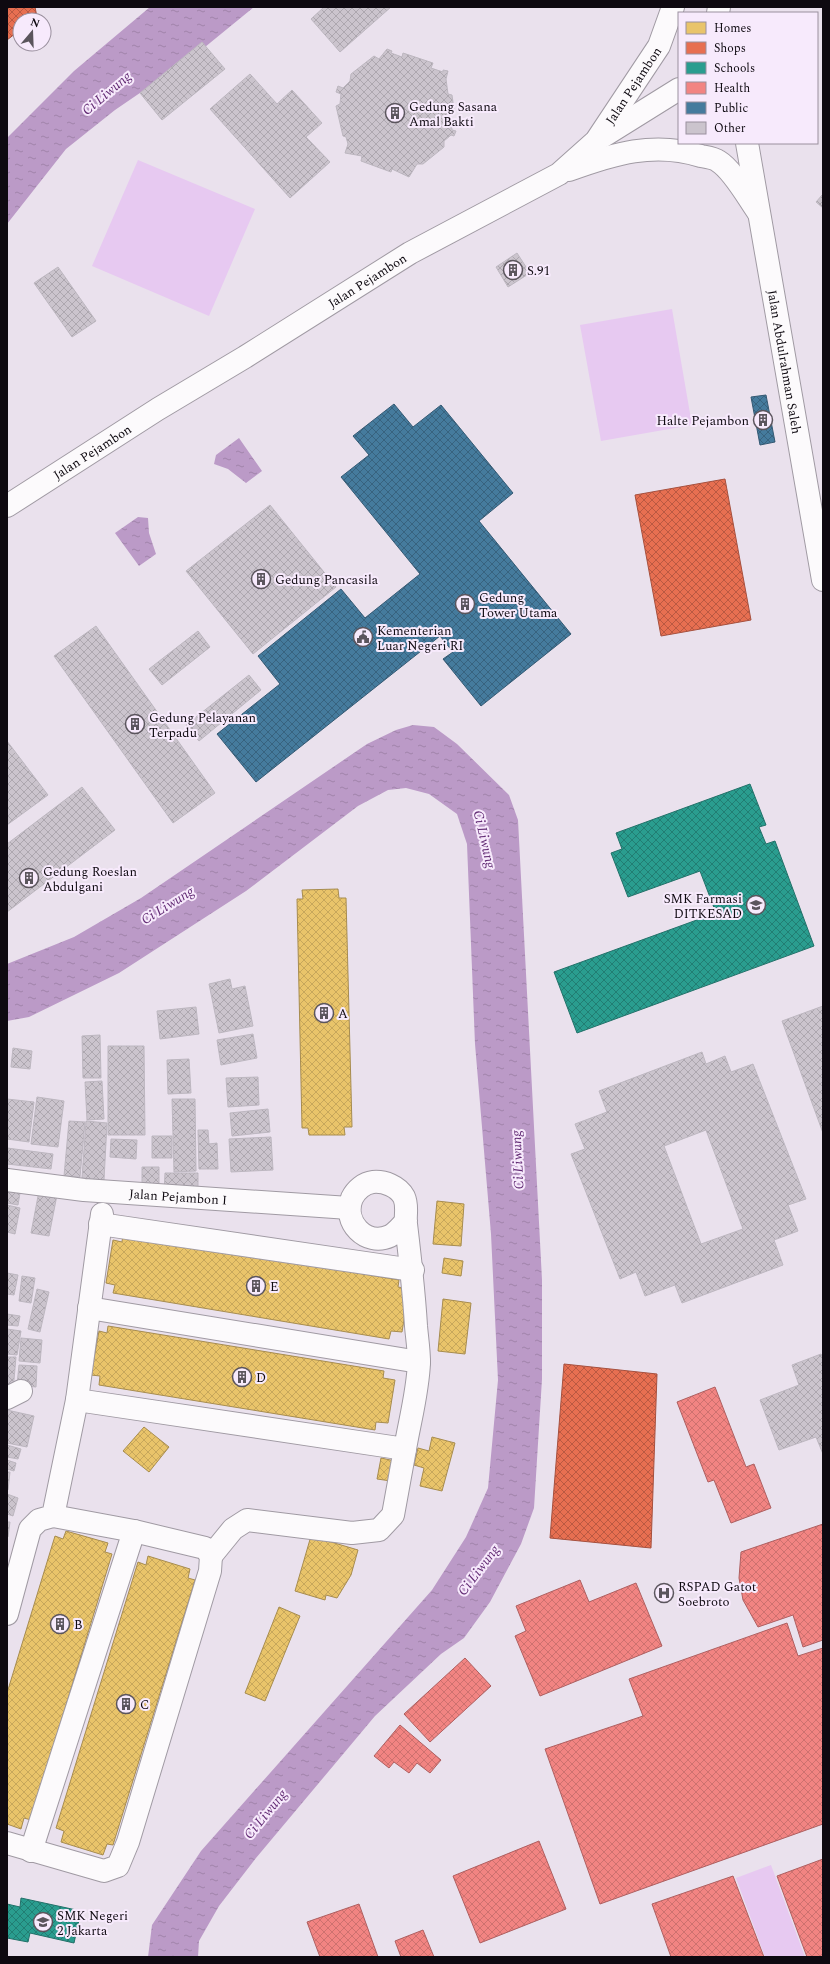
<svg xmlns="http://www.w3.org/2000/svg" width="830" height="1964" viewBox="0 0 830 1964" font-family="Spectral,serif">
	<style>
		.green { fill: #e7c9f1 }
		.water { fill: url(#water-ripples) }
		.homes { fill: url(#homes-cross-hatch); stroke: #a78c4f }
		.shops { fill: url(#shops-cross-hatch); stroke: #a6503e }
		.schools { fill: url(#schools-cross-hatch); stroke: #227169 }
		.health { fill: url(#health-cross-hatch); stroke: #ae5f60 }
		.public { fill: url(#public-cross-hatch); stroke: #345973 }
		.building { fill: url(#building-cross-hatch); stroke: #bdb7c0; fill-rule: evenodd }
		.lines { fill: none; stroke-linecap: round; stroke-linejoin: round }
		.street-casing { stroke: #a09aa3; stroke-width: 24 }
		.secondary-casing { stroke: #a09aa3; stroke-width: 24 }
		.primary-casing { stroke: #a09aa3; stroke-width: 24 }
		.street { stroke: #fcfafc; stroke-width: 22 }
		.secondary { stroke: #fcfafc; stroke-width: 22 }
		.primary { stroke: #fcfafc; stroke-width: 22 }
		.labels { text-anchor: middle; stroke-width: 4; stroke-linejoin: round; paint-order: stroke }
		.street-label { font-size: 13px; fill: #0e0910; stroke: #f7eafc }
		.poi-label { font-size: 13px; fill: #0e0910; stroke: #f7eafc; text-anchor: start }
		.water-label { font-size: 14px; font-style: italic; fill: #622b74; stroke: #f7eafc }
	</style>
	<defs>
		<pattern id="water-ripples" width="26" height="14" patternUnits="userSpaceOnUse"><rect width="26" height="14" fill="#bb9ac7"/><path d="M2 4q2-2 4 0t4 0M15 11q2-2 4 0t4 0" fill="none" stroke="#a083aa"/></pattern>
		<pattern id="homes-cross-hatch" width="8" height="8" patternUnits="userSpaceOnUse"><rect width="8" height="8" fill="#e9c46a"/><path d="M0 0l8 8M0 8l8-8" fill="none" stroke="#c7a75b"/></pattern>
		<pattern id="shops-cross-hatch" width="8" height="8" patternUnits="userSpaceOnUse"><rect width="8" height="8" fill="#e76f51"/><path d="M0 0l8 8M0 8l8-8" fill="none" stroke="#ba5942"/></pattern>
		<pattern id="schools-cross-hatch" width="8" height="8" patternUnits="userSpaceOnUse"><rect width="8" height="8" fill="#2a9d8f"/><path d="M0 0l8 8M0 8l8-8" fill="none" stroke="#227e73"/></pattern>
		<pattern id="health-cross-hatch" width="8" height="8" patternUnits="userSpaceOnUse"><rect width="8" height="8" fill="#f28482"/><path d="M0 0l8 8M0 8l8-8" fill="none" stroke="#ce716f"/></pattern>
		<pattern id="public-cross-hatch" width="8" height="8" patternUnits="userSpaceOnUse"><rect width="8" height="8" fill="#457b9d"/><path d="M0 0l8 8M0 8l8-8" fill="none" stroke="#38637f"/></pattern>
		<pattern id="building-cross-hatch" width="8" height="8" patternUnits="userSpaceOnUse"><rect width="8" height="8" fill="#cbc4cd"/><path d="M0 0l8 8M0 8l8-8" fill="none" stroke="#ada7af"/></pattern>
	</defs>
	<rect width="100%" height="100%" fill="#eae1ed"/>
	<path class="green" d="M138 160 255 209 209 316 92 266Z
		M672 309 692 425 601 441 580 325Z
		M771 1865 805 1957H765L736 1878Z"/>
	<path class="water" d="M150 7H254L194 56 115 110 66 149 7 224V138L74 71Z
		M239 438 262 471 246 483 228 469 214 464 216 455Z
		M138 517 148 518 149 533 156 554 139 566 115 533Z
		M413 725 434 727 457 744 509 795 518 820 542 1280V1379L534 1508 521 1544 490 1602 464 1638 441 1654 375 1716 256 1858 219 1906 199 1941 198 1957H148L152 1925 201 1851 432 1590 466 1537 488 1488 498 1380 491 1234 475 1044 467 844 457 814 429 794 406 788 388 790 358 806 246 891 119 973 29 1017 7 1021V964L74 937 141 898 367 744 396 730Z"/>
	<path class="homes" d="M338 889 339 898H346L352 1127H344L345 1135H309L308 1128H302L297 899H303L302 890Z
		M437 1201 464 1204 461 1246 433 1244Z
		M123 1234 399 1280 398 1287 409 1289 402 1332 391 1331 389 1339 113 1293 115 1285 106 1283 113 1240 122 1242Z
		M444 1258 463 1261 461 1276 442 1273Z
		M443 1299 471 1303 465 1354 438 1351Z
		M108 1326 384 1371 383 1378 395 1380 388 1423 376 1422 375 1430 99 1385 100 1376 91 1375 99 1331 107 1333Z
		M144 1427 169 1447 149 1472 123 1451Z
		M432 1437 455 1443 442 1491 420 1486 424 1468 414 1465 418 1448 429 1451Z
		M381 1458 395 1461 391 1481 377 1479Z
		M66 1531 108 1543 105 1552 112 1554 31 1820 24 1818 21 1829 7 1824V1693L55 1536 63 1539Z
		M311 1536 358 1550 351 1575 337 1598 326 1595 325 1600 295 1591Z
		M148 1556 190 1569 188 1578 195 1580 113 1845 107 1844 103 1855 61 1842 64 1831 56 1828 138 1562 146 1565Z
		M279 1607 300 1616 265 1701 245 1693Z"/>
	<path class="shops" d="M7 7H35L37 17 33 20H20V30L7 40Z
		M725 479 751 620 661 636 635 495Z
		M564 1364 657 1374 651 1548 550 1538Z"/>
	<path class="schools" d="M750 784 766 825 759 827 766 844 775 841 814 946 577 1033 554 972 716 913 700 871 628 897 611 853 622 849 616 833Z
		M21 1898 81 1911 74 1943 30 1933 28 1942 7 1938V1904L20 1907Z"/>
	<path class="health" d="M715 1387 746 1467 754 1464 771 1508 731 1523 714 1480 708 1482 677 1402Z
		M823 1524V1640L803 1647 793 1615 758 1627 743 1600 739 1578 741 1552Z
		M580 1580 589 1602 636 1583 662 1646 540 1696 515 1636 526 1631 516 1606Z
		M787 1623 798 1656 823 1648V1824L600 1904 545 1749 643 1716 629 1679Z
		M465 1658 491 1686 430 1742 404 1714Z
		M400 1725 441 1760 430 1773 417 1763 409 1773 394 1762 389 1768 374 1756Z
		M539 1841 566 1909 480 1943 453 1876Z
		M823 1859V1957H807L777 1876Z
		M733 1876 764 1957H671L652 1904Z
		M359 1904 378 1957H320L307 1922Z
		M423 1930 434 1957H401L395 1941Z"/>
	<path class="public" d="M766 395 775 442 760 445 751 397Z
		M394 404 413 427 441 405 513 493 479 521 571 634 481 706 443 659 453 652 440 636 256 782 217 734 280 684 258 656 341 589 365 618 420 574 341 477 369 455 353 436Z"/>
	<path class="building" d="M324 7H391L340 52 311 19Z
		M202 42 225 69 162 120 140 93Z
		M387 49 392 51 391 53 402 57 403 53 433 63 431 68 443 72V70L448 71 446 79 448 94 452 95 454 110 450 115 452 130 456 131 454 136 451 135 444 141V147L423 164H417L409 177 392 169 391 172 361 161 362 156 345 153 348 144 346 137 343 136 336 106 340 104 341 94 336 92 338 86 343 88 350 81 351 74 374 56 379 59Z
		M250 74 277 104 292 90 322 123 306 137 330 162 290 198 210 109Z
		M823 194V208L816 202Z
		M517 253 530 273 508 287 496 267Z
		M58 267 96 321 72 337 34 283Z
		M270 505 336 587 253 654 186 571Z
		M96 626 215 793 173 823 54 656Z
		M198 631 210 647 162 685 149 669Z
		M249 675 261 690 199 741 186 725Z
		M7 741 48 795 7 825Z
		M82 787 115 830 7 912V844Z
		M230 979 232 989 245 986 253 1026 219 1033 209 984Z
		M823 1006V1133L782 1021Z
		M196 1007 199 1034 160 1039 157 1011Z
		M253 1034 257 1058 221 1065 217 1040Z
		M100 1035 101 1078H83L82 1036Z
		M108 1046H144L145 1135H108Z
		M13 1048 32 1051 30 1069 11 1067Z
		M702 1052 706 1064 725 1056 731 1072 753 1064 806 1199 788 1205 798 1231 774 1240 783 1265 682 1303 675 1285 645 1296 636 1272 620 1279 571 1154 585 1149 575 1124 607 1112 599 1091ZM706 1130 743 1229 701 1244 664 1146Z
		M189 1059 191 1093 168 1094 167 1060Z
		M258 1077 259 1105 228 1107 226 1078Z
		M102 1081 104 1119 87 1120 85 1082Z
		M37 1097 64 1101 58 1147 31 1144Z
		M7 1099 34 1102 29 1142 7 1139Z
		M172 1099H195L196 1171 174 1172Z
		M268 1109 270 1132 232 1136 230 1113Z
		M69 1121 85 1122 80 1177 64 1176Z
		M86 1121 107 1123 104 1180 82 1178Z
		M198 1130H208L209 1144 217 1143 218 1169H199Z
		M152 1136H172V1158H152Z
		M271 1137 273 1170 231 1172 229 1139Z
		M111 1139 137 1140 136 1159 110 1157Z
		M7 1148 53 1154 51 1169 7 1164Z
		M142 1167H159V1190H142Z
		M165 1173H198V1193H164Z
		M7 1191 20 1193 18 1205 7 1203Z
		M39 1191 57 1195 49 1236 31 1233Z
		M7 1205 20 1208 15 1234 7 1232Z
		M7 1273 18 1275 14 1295 7 1294Z
		M22 1276 35 1278 31 1303 19 1301Z
		M37 1289 49 1292 40 1332 28 1329Z
		M7 1314 20 1316 18 1326 7 1325Z
		M7 1329 21 1331 17 1355 7 1354Z
		M21 1338 42 1340 40 1363 19 1361Z
		M821 1354 823 1359V1454L816 1437 779 1450 760 1400 799 1385 792 1365Z
		M7 1357H16L13 1391 7 1390Z
		M19 1365 37 1366 36 1387 17 1385Z
		M7 1410 34 1416 27 1447 7 1443Z
		M7 1445 21 1449 18 1459 7 1457Z
		M7 1460 16 1463 14 1471 7 1469Z
		M7 1472H10L8 1490H7Z
		M7 1494 18 1498 13 1516 7 1514Z
		M7 1522H10L8 1537H7Z"/>
	<g class="lines">
		<defs>
			<g id="street">
				<path id="s1" d="M7 1180 84 1190 349 1208"/>
				<path d="M102 1214 77 1400 405 1449C410 1420 418 1391 419 1362 419 1350 417 1338 416 1326 414 1291 410 1258 406 1224 405 1214 408 1206 404 1197 398 1186 384 1181 373 1182 364 1183 356 1190 352 1198 342 1222 366 1247 390 1236 396 1233 401 1227 406 1221"/>
				<path d="M100 1224 413 1270"/>
				<path d="M89 1308 419 1362"/>
				<path d="M7 1398 21 1391"/>
				<path d="M211 1556 233 1529 247 1520 352 1533 379 1530 393 1515 405 1449"/>
				<path d="M7 1614 30 1529 39 1520 53 1516 77 1400"/>
				<path d="M7 1843 104 1871 118 1866 128 1842 210 1571 211 1556 205 1548 134 1531 53 1516"/>
				<path d="M31 1851 134 1531"/>
			</g>
			<g id="secondary">
				<path d="M718 13 719 7"/>
				<path id="s2" d="M747 143 823 580"/>
			</g>
			<g id="primary">
				<path d="M602 137 679 89"/>
				<path d="M569 170C613 154 654 141 701 156 706 157 714 158 718 161 733 170 748 198 758 212"/>
				<path id="s3" d="M7 506 158 409 245 357 410 253 559 174 596 141 659 46 673 7"/>
			</g>
		</defs>
		<use href="#street" class="street-casing"/>
		<use href="#secondary" class="secondary-casing"/>
		<use href="#primary" class="primary-casing"/>
		<use href="#street" class="street"/>
		<use href="#secondary" class="secondary"/>
		<use href="#primary" class="primary"/>
	</g>
	<defs>
		<symbol id="building-ring" viewBox="-11 -11 22 22"><circle r="9.5" fill="#f7eafc" stroke="#5b555d" stroke-width="1.5"/><path d="M-4-6H4V6H1V3H-1V6H-4ZM-2.5-4.3h1.7v1.8h-1.7ZM.8-4.3h1.7v1.8H.8ZM-2.5-1h1.7V.8h-1.7ZM.8-1h1.7V.8H.8Z" fill="#5b555d"/></symbol>
		<symbol id="civic-ring" viewBox="-11 -11 22 22"><circle r="9.5" fill="#f7eafc" stroke="#5b555d" stroke-width="1.5"/><path d="M-.6-6.5H3V-4.5H.6V-3L4-1V1h2V6H-6V1h2V-1L-.6-3ZM-1.2 2.5V6h2.4V2.5Z" fill="#5b555d"/></symbol>
		<symbol id="school-ring" viewBox="-11 -11 22 22"><circle r="9.5" fill="#f7eafc" stroke="#5b555d" stroke-width="1.5"/><path d="M0-5L7-2L0 1L-7-2ZM-4 1L0 2.5L4 1V4Q0 6-4 4Z" fill="#5b555d"/></symbol>
		<symbol id="hospital-ring" viewBox="-11 -11 22 22"><circle r="9.5" fill="#f7eafc" stroke="#5b555d" stroke-width="1.5"/><path d="M-5-5h3v3.5h4V-5h3V5h-3V1.5h-4V5h-3Z" fill="#5b555d"/></symbol>
	</defs>
	<g fill-rule="evenodd">
		<use href="#building-ring" x="384" y="102" width="22" height="22"/>
		<use href="#building-ring" x="502" y="259" width="22" height="22"/>
		<use href="#building-ring" x="752" y="409" width="22" height="22"/>
		<use href="#building-ring" x="250" y="568" width="22" height="22"/>
		<use href="#building-ring" x="454" y="593" width="22" height="22"/>
		<use href="#civic-ring" x="352" y="626" width="22" height="22"/>
		<use href="#building-ring" x="124" y="713" width="22" height="22"/>
		<use href="#building-ring" x="18" y="867" width="22" height="22"/>
		<use href="#school-ring" x="745" y="894" width="22" height="22"/>
		<use href="#building-ring" x="313" y="1002" width="22" height="22"/>
		<use href="#building-ring" x="245" y="1275" width="22" height="22"/>
		<use href="#building-ring" x="231" y="1366" width="22" height="22"/>
		<use href="#hospital-ring" x="653" y="1582" width="22" height="22"/>
		<use href="#building-ring" x="49" y="1613" width="22" height="22"/>
		<use href="#building-ring" x="115" y="1693" width="22" height="22"/>
		<use href="#school-ring" x="32" y="1911" width="22" height="22"/>
	</g>
	<g class="labels">
		<g class="street-label">
			<text dy="5" stroke="none"><textPath href="#s3" startOffset="761">Jalan Pejambon</textPath></text>
			<text dy="5" stroke="none"><textPath href="#s3" startOffset="425">Jalan Pejambon</textPath></text>
			<text dy="5" stroke="none"><textPath href="#s2" startOffset="222">Jalan Abdulrahman Saleh</textPath></text>
			<text dy="5" stroke="none"><textPath href="#s3" startOffset="101">Jalan Pejambon</textPath></text>
			<text dy="5" stroke="none"><textPath href="#s1" startOffset="172">Jalan Pejambon I</textPath></text>
		</g>
		<g class="poi-label">
			<text x="409" y="111">Gedung Sasana<tspan x="409" dy="15">Amal Bakti</tspan></text>
			<text x="527" y="275">S.91</text>
			<text x="749" y="425" text-anchor="end">Halte Pejambon</text>
			<text x="275" y="584">Gedung Pancasila</text>
			<text x="479" y="602">Gedung<tspan x="479" dy="15">Tower Utama</tspan></text>
			<text x="377" y="635">Kementerian<tspan x="377" dy="15">Luar Negeri RI</tspan></text>
			<text x="149" y="722">Gedung Pelayanan<tspan x="149" dy="15">Terpadu</tspan></text>
			<text x="43" y="876">Gedung Roeslan<tspan x="43" dy="15">Abdulgani</tspan></text>
			<text x="742" y="903" text-anchor="end">SMK Farmasi<tspan x="742" dy="15">DITKESAD</tspan></text>
			<text x="338" y="1018">A</text>
			<text x="270" y="1291">E</text>
			<text x="256" y="1382">D</text>
			<text x="678" y="1591">RSPAD Gatot<tspan x="678" dy="15">Soebroto</tspan></text>
			<text x="74" y="1629">B</text>
			<text x="140" y="1709">C</text>
			<text x="57" y="1920">SMK Negeri<tspan x="57" dy="15">2 Jakarta</tspan></text>
		</g>
		<g class="water-label">
			<text transform="translate(106 93) rotate(-40)" y="5">Ci Liwung</text>
			<text transform="translate(485 839) rotate(77)" y="5">Ci Liwung</text>
			<text transform="translate(167 905) rotate(-32)" y="5">Ci Liwung</text>
			<text transform="translate(517 1160) rotate(-93)" y="5">Ci Liwung</text>
			<text transform="translate(478 1570) rotate(-53)" y="5">Ci Liwung</text>
			<text transform="translate(265 1814) rotate(-51)" y="5">Ci Liwung</text>
		</g>
	</g>
	<rect width="830" height="1964" fill="none" stroke="#0e0910" stroke-width="16"/>
	<rect x="678" y="12" width="140" height="132" fill="#f7eafc" stroke="#9a909e"/>
	<rect x="686" y="22" width="20" height="12" fill="#e9c46a" stroke="#9a909e"/>
	<text x="714" y="32" font-size="12" fill="#0e0910">Homes</text>
	<rect x="686" y="42" width="20" height="12" fill="#e76f51" stroke="#9a909e"/>
	<text x="714" y="52" font-size="12" fill="#0e0910">Shops</text>
	<rect x="686" y="62" width="20" height="12" fill="#2a9d8f" stroke="#9a909e"/>
	<text x="714" y="72" font-size="12" fill="#0e0910">Schools</text>
	<rect x="686" y="82" width="20" height="12" fill="#f28482" stroke="#9a909e"/>
	<text x="714" y="92" font-size="12" fill="#0e0910">Health</text>
	<rect x="686" y="102" width="20" height="12" fill="#457b9d" stroke="#9a909e"/>
	<text x="714" y="112" font-size="12" fill="#0e0910">Public</text>
	<rect x="686" y="122" width="20" height="12" fill="#cbc4cd" stroke="#9a909e"/>
	<text x="714" y="132" font-size="12" fill="#0e0910">Other</text>
	<g transform="translate(32 32) rotate(19)"><circle r="19" fill="#f7eafc" stroke="#9a909e"/>
	<path d="M0-3L7 15L0 10L-7 15Z" fill="#5b555d"/>
	<text y="-6" font-size="11" font-weight="bold" text-anchor="middle" fill="#0e0910">N</text>
	</g>
</svg>
